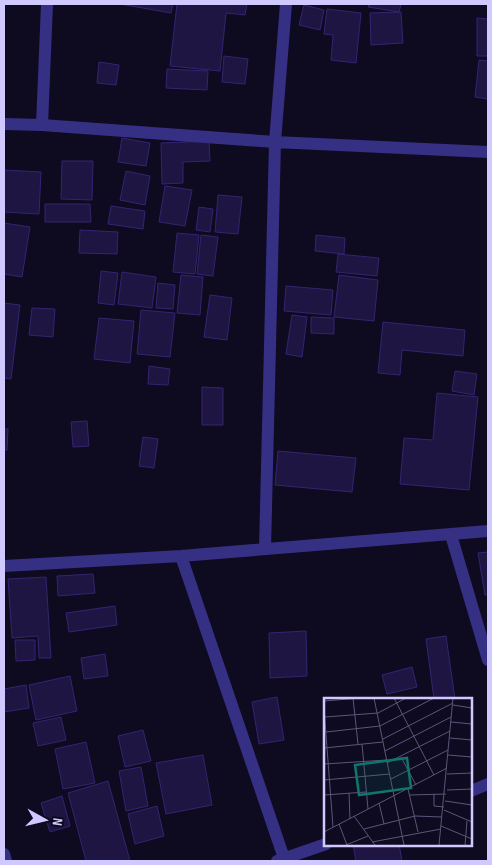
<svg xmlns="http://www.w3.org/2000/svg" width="492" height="865" viewBox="0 0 492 865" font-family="'Sofia Sans Condensed',sans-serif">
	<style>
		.building { fill: #1f1543; stroke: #342471 }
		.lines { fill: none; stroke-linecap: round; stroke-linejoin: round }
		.minor { stroke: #353084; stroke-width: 12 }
		.inset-road { fill: none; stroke: #5c5679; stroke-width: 1 }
		.view { fill: #0f766e; fill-opacity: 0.15; stroke: #0f766e; stroke-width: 2.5 }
		.inset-edge { fill: none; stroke: #d0c9ff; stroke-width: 2.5 }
	</style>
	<rect width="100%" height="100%" fill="#0e0a20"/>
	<path class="building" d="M120 4H173L171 13Z
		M177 4H247L245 15 226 13 220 71 170 66Z
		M369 4H401L399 12 368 7Z
		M304 5 324 10 320 30 299 25Z
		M327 9 361 13 356 63 331 60 333 35 324 34Z
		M401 12 403 43 371 45 370 13Z
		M477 18 488 19V56H477Z
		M224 56 248 59 245 84 222 82Z
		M479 60 488 61V99L475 97Z
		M99 62 119 65 116 85 97 83Z
		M167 69 208 71 207 90 166 88Z
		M122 138 150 143 146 166 118 162Z
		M209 141 210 161 183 162V183L162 184 161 143Z
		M62 161H93L92 200 61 199Z
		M4 170 41 172 39 214 4 212Z
		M126 171 150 176 145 205 120 200Z
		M165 186 192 190 185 226 159 222Z
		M218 195 242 197 238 234 215 232Z
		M45 204H90L91 222H45Z
		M111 206 145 211 143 229 108 224Z
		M199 207 213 209 210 232 196 230Z
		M4 223 30 227 22 277 4 274Z
		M80 230 118 232 117 254 79 253Z
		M177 233 199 235 195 274 173 272Z
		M201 235 218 237 213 276 197 274Z
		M316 235 345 238 344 254 315 251Z
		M338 254 379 258 377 276 336 272Z
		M101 271 118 273 114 305 98 303Z
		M122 272 156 277 152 308 118 304Z
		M181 275 203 277 200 315 177 313Z
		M339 275 378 280 374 321 334 317Z
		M158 283 175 285 173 309 156 308Z
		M286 286 333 290 331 315 284 311Z
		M210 295 232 298 227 340 204 337Z
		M4 303 20 305 11 379 4 378Z
		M32 308 55 309 53 337 29 335Z
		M141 310 175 313 170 357 137 354Z
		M292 315 307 317 302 357 286 354Z
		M311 317 334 318V334L311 333Z
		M99 318 134 321 130 363 94 359Z
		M383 322 465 330 463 356 402 350 400 375 378 373Z
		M149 366 170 369 168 385 148 384Z
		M455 371 477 374 474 395 452 391Z
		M202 387 223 388V425H202Z
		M437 393 478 397 469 490 400 484 404 438 433 440Z
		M87 421 89 446 73 447 71 422Z
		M4 429H8L7 450H4Z
		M143 437 158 439 154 468 139 466Z
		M278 451 356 458 352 492 275 485Z
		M488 552V595H485L478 553Z
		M93 574 95 593 58 596 57 576Z
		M46 577 51 658H39L38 636 12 638 8 579Z
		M115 606 117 625 69 632 66 613Z
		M306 631 307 676 270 678 269 633Z
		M446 636 455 699H434L426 639Z
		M15 640H35V660L16 661Z
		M105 654 108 676 84 679 81 658Z
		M412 667 417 687 387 694 382 675Z
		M70 676 77 711 36 720 29 685Z
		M26 685 29 708 4 712V689Z
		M277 697 284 740 259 744 252 702Z
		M61 717 66 740 38 746 33 723Z
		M143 730 151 761 125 767 118 736Z
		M86 742 95 783 63 789 55 749Z
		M203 755 212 805 166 814 156 763Z
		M141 767 148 806 126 811 119 771Z
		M108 781 130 861H86L68 793Z
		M62 796 70 826 50 832 41 803Z
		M157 806 164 836 135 844 128 814Z
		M353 844H399L402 861H356Z"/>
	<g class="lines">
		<path class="minor" d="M4 124 42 125 275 142 488 152
			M42 125 47 4
			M451 535 488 660
			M265 549 275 142 286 4
			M181 556 285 861
			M4 566 181 556 488 531
			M471 791 488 784
			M4 854 6 861
			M277 861 326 844"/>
	</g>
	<g transform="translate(324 698)">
		<rect width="148" height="148" fill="#0e0a20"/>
		<path class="inset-road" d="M29 0 34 46M50 0 80 147M70 0 110 77M0 3 37 0M129 7 148 10M0 10 9 129M1 19 54 15 82 0M127 24 148 26M2 34 56 28 110 0M126 40 148 42M59 41 129 5M38 46 44 111M0 50 59 44M61 53 127 19M124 57 148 59M77 59 92 87M63 65 126 33M0 66 63 62M123 76 148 75M67 81 124 52M0 82 66 76M84 91 94 134M123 92 148 91M25 95 26 121M110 96V108L120 109M0 97 42 94M86 97 122 96M121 103 148 107M55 105 60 126M120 112 148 124M30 118 51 147M15 126 23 147M117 128 148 141M40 131 91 118 118 119M0 134 123 70M48 144 117 131M22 147 44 138M115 147 129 0M141 147 143 123"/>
		<path class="view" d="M83 60 87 90 35 97 31 67Z"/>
		<rect width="148" height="148" class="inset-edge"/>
	</g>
	<rect width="492" height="865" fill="none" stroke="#d0c9ff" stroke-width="10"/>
	<g transform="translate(45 820) rotate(98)" stroke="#0e0a20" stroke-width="4" paint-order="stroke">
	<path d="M0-4L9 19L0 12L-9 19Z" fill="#d0c9ff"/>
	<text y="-8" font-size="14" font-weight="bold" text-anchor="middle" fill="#d0c9ff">N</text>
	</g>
</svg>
